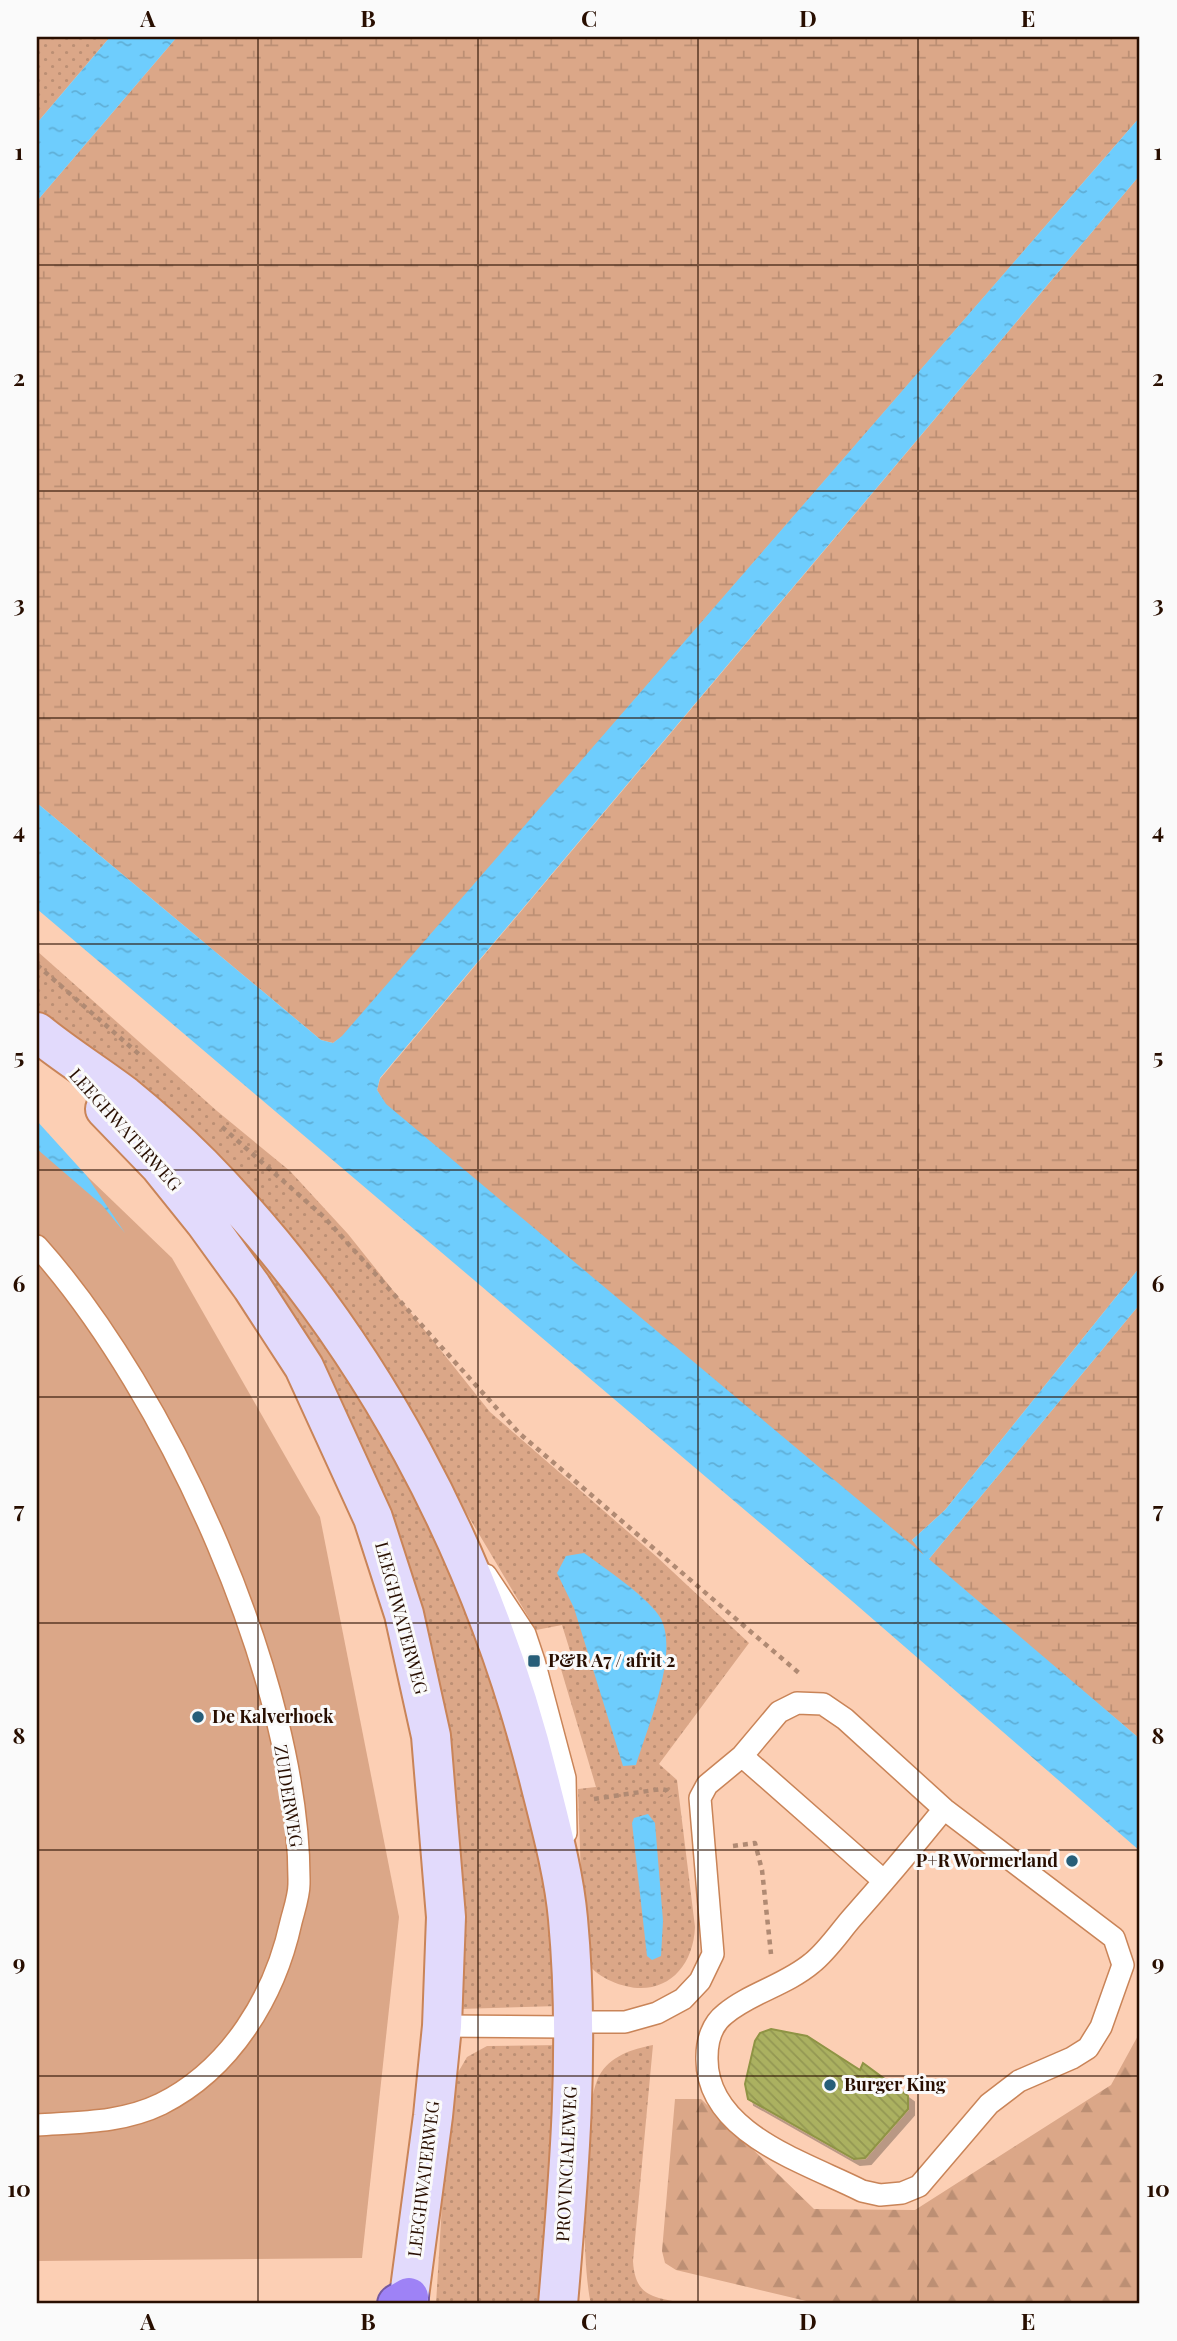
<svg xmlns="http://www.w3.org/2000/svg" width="1177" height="2341" viewBox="0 0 1177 2341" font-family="'Playfair Display',serif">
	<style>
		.grass { fill: url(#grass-dots) }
		.forest { fill: url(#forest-firs) }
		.wetland { fill: url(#wetland-marsh) }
		.green { fill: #dba788 }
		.water { fill: url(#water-ripples) }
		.building { fill: url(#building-back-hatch); stroke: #8f9444; stroke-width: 2; filter: url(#shadow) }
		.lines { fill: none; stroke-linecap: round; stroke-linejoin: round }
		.service-casing { stroke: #c98458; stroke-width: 24 }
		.secondary-casing { stroke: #c98458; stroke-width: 42 }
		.motorway-casing { stroke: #7559a0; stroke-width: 42 }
		.path { stroke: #b08a73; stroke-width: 4.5; stroke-dasharray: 5 5; stroke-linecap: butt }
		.service { stroke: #fff; stroke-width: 21 }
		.secondary { stroke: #e2dafc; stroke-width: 38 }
		.motorway { stroke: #9e82f6; stroke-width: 38 }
		.grid { fill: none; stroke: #280e00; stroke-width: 2; stroke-opacity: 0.55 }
		.poi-dot { fill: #275e79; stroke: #fafafa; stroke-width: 2.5 }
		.labels { text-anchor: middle; stroke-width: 6; stroke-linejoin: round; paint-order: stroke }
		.street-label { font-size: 18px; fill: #280e00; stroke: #fafafa }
		.poi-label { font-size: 18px; font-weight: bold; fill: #280e00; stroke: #fafafa; text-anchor: start }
		.neatline { fill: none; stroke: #280e00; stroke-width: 2.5 }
		.grid-label { font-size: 23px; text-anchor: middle; font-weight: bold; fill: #280e00 }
	</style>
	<defs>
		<pattern id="grass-dots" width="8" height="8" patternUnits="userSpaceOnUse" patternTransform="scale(1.75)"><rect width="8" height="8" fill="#dba788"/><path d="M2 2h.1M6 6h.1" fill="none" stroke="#bc8f74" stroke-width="1.8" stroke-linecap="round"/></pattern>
		<pattern id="forest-firs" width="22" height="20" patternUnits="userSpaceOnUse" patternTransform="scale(1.75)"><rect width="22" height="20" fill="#dba788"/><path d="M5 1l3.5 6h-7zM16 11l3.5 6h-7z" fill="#bc8f74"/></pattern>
		<pattern id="wetland-marsh" width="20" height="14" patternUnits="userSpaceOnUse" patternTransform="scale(1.75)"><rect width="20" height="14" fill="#dba788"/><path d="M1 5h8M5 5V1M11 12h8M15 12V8" fill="none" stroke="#bc8f74"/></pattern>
		<pattern id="water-ripples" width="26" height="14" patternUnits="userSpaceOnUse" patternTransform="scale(1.75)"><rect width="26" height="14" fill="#6ecdfd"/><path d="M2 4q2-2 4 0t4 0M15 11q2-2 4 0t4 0" fill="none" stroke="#5fafd7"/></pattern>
		<pattern id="building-back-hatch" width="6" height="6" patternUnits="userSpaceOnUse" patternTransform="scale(1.75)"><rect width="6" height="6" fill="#abb161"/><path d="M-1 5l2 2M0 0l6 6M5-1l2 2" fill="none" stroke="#939752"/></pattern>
		<filter id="shadow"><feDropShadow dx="6" dy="6" stdDeviation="0" flood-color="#0004"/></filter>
	</defs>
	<rect width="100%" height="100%" fill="#fccfb4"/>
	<path class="grass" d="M37 37H110L37 123Z
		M37 951 217 1111 290 1171 348 1234 490 1412 657 1557 749 1643 659 1764 677 1780 695 1927C693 1974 657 2002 611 1981 602 1977 592 1971 587 1961 581 1946 583 1923 582 1908 581 1868 579 1829 578 1789L596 1787 558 1659 571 1654 562 1625 536 1630 432 1455 88 1057 37 1013Z
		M218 1205 255 1239 375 1410 465 1588 538 1831 555 1939 558 2006 459 2009 448 1740 433 1649 393 1525Z
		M562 2045 543 2304H436L449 2088 467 2057 487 2046Z
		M653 2045 633 2261C635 2299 656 2297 688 2304H591C581 2264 581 2111 599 2076 610 2056 632 2049 653 2045Z"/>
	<path class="forest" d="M1140 2032V2304H819L676 2270 665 2263 662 2251 675 2099H701L814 2209 915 2210 1111 2085Z"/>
	<path class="wetland" d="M177 37H1140V117L343 1036 333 1043 321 1040 37 803V201Z
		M1140 175V1267L945 1510 912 1540 929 1559 1140 1304V1739L385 1104 377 1090 380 1079Z"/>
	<path class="green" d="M37 1128 172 1258 320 1517 399 1917 362 2258 37 2261Z"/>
	<path class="water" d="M110 37H177L37 201V123Z
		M1140 117V175L380 1078 377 1090 386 1104 924 1555 912 1540 945 1510 1140 1267V1304L929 1559 1140 1739V1851L852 1601 37 909V803L321 1040 333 1043 342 1036Z
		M37 1121 86 1175 125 1233 102 1205 37 1149Z
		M584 1553C603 1567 651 1599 661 1619 679 1655 647 1728 636 1765L623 1766 574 1608 557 1573 566 1556Z
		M648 1814 655 1823 663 1921 661 1956 652 1960 647 1956 632 1823 634 1818Z"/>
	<path class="building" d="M771 2029 807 2036 860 2070 863 2063 908 2096V2109L865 2158 854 2159 748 2099 745 2084 755 2041 760 2033Z"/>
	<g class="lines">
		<defs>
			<path id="service" d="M37 1246C168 1392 301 1685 299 1884 299 1896 294 1910 291 1922 275 1996 231 2069 161 2104 122 2123 79 2122 37 2125
				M486 1575 525 1634 534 1661 565 1778 566 1833
				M742 1756 884 1881
				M442 2026 564 2027 584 2022H625L657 2013 683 1999 700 1981 713 1954 700 1798 707 1785 742 1756 779 1712 797 1703 823 1704 845 1719 944 1809 1114 1938 1123 1965 1101 2027 1088 2048 1072 2058 1019 2081 989 2104 919 2186 902 2193 880 2195 862 2191C805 2162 705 2133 707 2057 707 2041 712 2024 725 2014 750 1993 786 1985 812 1963 827 1951 839 1933 851 1919 883 1883 914 1846 944 1809"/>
			<path id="secondary" d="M37 1032C65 1055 96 1074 125 1096 151 1117 177 1141 201 1165 369 1336 483 1552 540 1783 551 1827 564 1874 568 1919 580 2047 569 2177 558 2304
				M105 1109 160 1166 205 1222 252 1287 304 1367 373 1518 404 1614 431 1736 446 1917 442 2026 433 2116 408 2304"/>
			<path id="motorway" d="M397 2304 409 2297"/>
		</defs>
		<use href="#service" class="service-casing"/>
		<use href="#secondary" class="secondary-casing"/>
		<use href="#motorway" class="motorway-casing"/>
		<path class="path" d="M37 965 141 1056
			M222 1127 324 1217 519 1433 799 1673
			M594 1799 661 1789 666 1790 670 1797
			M733 1846 755 1843 762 1870 771 1954"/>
		<use href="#service" class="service"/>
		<use href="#secondary" class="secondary"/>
		<use href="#motorway" class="motorway"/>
	</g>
	<path class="grid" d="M258 37V2304M478 37V2304M698 37V2304M918 37V2304M37 265H1140M37 491H1140M37 718H1140M37 944H1140M37 1170H1140M37 1397H1140M37 1623H1140M37 1850H1140M37 2076H1140"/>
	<g class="poi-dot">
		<rect x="527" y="1654" width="14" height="14" rx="3.5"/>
		<circle cx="198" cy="1717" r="7"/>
		<circle cx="1072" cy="1861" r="7"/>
		<circle cx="830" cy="2085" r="7"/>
	</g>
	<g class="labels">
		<g class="street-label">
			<text transform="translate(125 1130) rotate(48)" y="6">LEEGHWATERWEG</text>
			<text transform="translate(401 1618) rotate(75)" y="6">LEEGHWATERWEG</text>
			<text transform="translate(288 1796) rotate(81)" y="6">ZUIDERWEG</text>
			<text transform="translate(567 2164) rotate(-87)" y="6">PROVINCIALEWEG</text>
			<text transform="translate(424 2179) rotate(-83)" y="6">LEEGHWATERWEG</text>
		</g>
		<g class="poi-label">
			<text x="548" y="1667">P&amp;R A7 / afrit 2</text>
			<text x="212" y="1723">De Kalverhoek</text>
			<text x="1058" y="1867" text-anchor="end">P+R Wormerland</text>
			<text x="844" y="2091">Burger King</text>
		</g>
	</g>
	<rect width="1177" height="2341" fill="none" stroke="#fafafa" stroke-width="77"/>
	<rect x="38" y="38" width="1100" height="2264" class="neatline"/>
	<g class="grid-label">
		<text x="148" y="27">A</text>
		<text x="368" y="27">B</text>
		<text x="589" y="27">C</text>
		<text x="808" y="27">D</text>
		<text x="1028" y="27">E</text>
		<text x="19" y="160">1</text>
		<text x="1158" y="160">1</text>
		<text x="19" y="386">2</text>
		<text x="1158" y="386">2</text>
		<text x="19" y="612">3</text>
		<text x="1158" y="612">3</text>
		<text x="19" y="839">4</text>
		<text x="1158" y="839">4</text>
		<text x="19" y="1065">5</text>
		<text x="1158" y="1065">5</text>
		<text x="19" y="1292">6</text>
		<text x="1158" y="1292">6</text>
		<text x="19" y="1518">7</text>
		<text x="1158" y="1518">7</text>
		<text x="19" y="1744">8</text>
		<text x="1158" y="1744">8</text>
		<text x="19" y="1971">9</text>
		<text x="1158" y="1971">9</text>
		<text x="19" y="2197">10</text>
		<text x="1158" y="2197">10</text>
		<text x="148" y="2330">A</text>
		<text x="368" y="2330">B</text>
		<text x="589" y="2330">C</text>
		<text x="808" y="2330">D</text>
		<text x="1028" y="2330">E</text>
	</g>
</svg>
